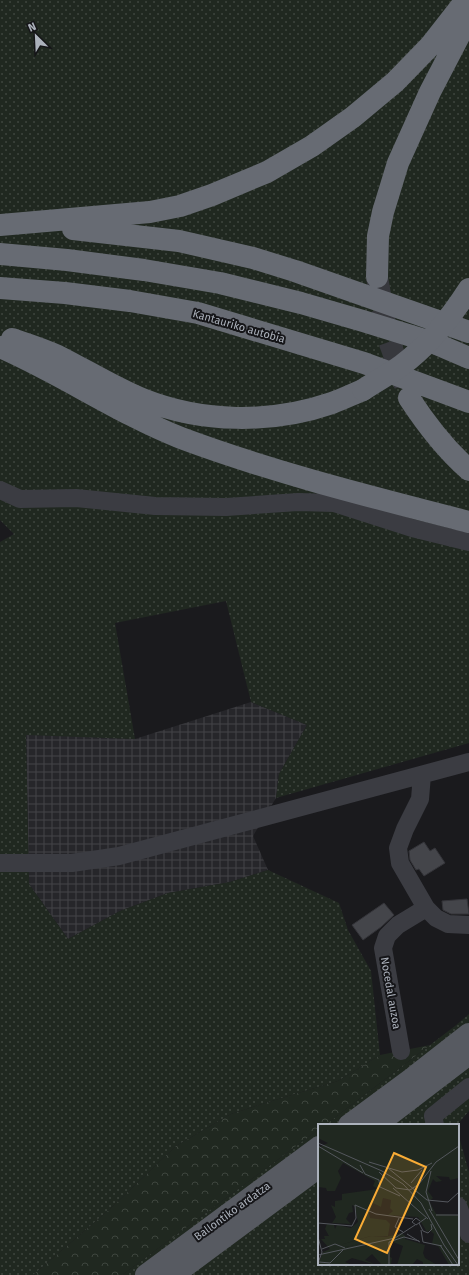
<svg xmlns="http://www.w3.org/2000/svg" width="469" height="1275" viewBox="0 0 469 1275" font-family="'Fira Sans',sans-serif">
	<style>
		.industrial { fill: url(#industrial-grid) }
		.grass { fill: url(#grass-dots) }
		.forest { fill: url(#forest-crowns) }
		.building { fill: #44454a; stroke: #343439 }
		.lines { fill: none; stroke-linecap: round; stroke-linejoin: round }
		.highway-tunnel { stroke: #37383d; stroke-width: 22; stroke-dasharray: 22 11; stroke-linecap: butt }
		.minor { stroke: #3b3c42; stroke-width: 18 }
		.major { stroke: #575a61; stroke-width: 22 }
		.highway { stroke: #676b73; stroke-width: 22 }
		.highway-bridge { stroke: #676b73; stroke-width: 22 }
		.labels { text-anchor: middle; stroke-width: 4; stroke-linejoin: round; paint-order: stroke }
		.street-label { font-size: 11px; fill: #acb2bc; stroke: #151518 }
		.inset-road { fill: none; stroke: #54575d; stroke-width: 1 }
		.view { fill: #f9ac36; fill-opacity: 0.15; stroke: #f9ac36; stroke-width: 2 }
		.inset-edge { fill: none; stroke: #acb2bc; stroke-width: 2 }
	</style>
	<defs>
		<pattern id="industrial-grid" width="8" height="8" patternUnits="userSpaceOnUse"><rect width="8" height="8" fill="#26262a"/><path d="M0 4h8M4 0v8" fill="none" stroke="#434347"/></pattern>
		<pattern id="grass-dots" width="8" height="8" patternUnits="userSpaceOnUse"><rect width="8" height="8" fill="#202820"/><path d="M2 2h.1M6 6h.1" fill="none" stroke="#3e453e" stroke-width="1.8" stroke-linecap="round"/></pattern>
		<pattern id="forest-crowns" width="20" height="18" patternUnits="userSpaceOnUse"><rect width="20" height="18" fill="#202820"/><path d="M2 6a3 3 0 1 1 6 0M12 15a3 3 0 1 1 6 0" fill="none" stroke="#3e453e"/></pattern>
	</defs>
	<rect width="100%" height="100%" fill="#1a1a1d"/>
	<path class="industrial" d="M251 702 307 725 279 774 276 798 253 836 268 870 230 882 168 893 120 911 68 939 29 884 26 734 135 739Z"/>
	<path class="grass" d="M0 0H469V743L276 798 279 774 307 725 251 702 226 601 115 623 135 739 26 735 29 884 68 939 120 911 168 893 230 882 268 870 339 903 348 930 371 971 380 1055 338 1081 262 1104 231 1114 176 1146 110 1209 33 1275H0V542L14 534 0 520Z
		M469 1014V1111L457 1125H325L455 1026Z
		M319 1129V1264H458V1133L469 1172V1275H122Z"/>
	<path class="forest" d="M430 1045 325 1125H319V1129L122 1275H33L110 1209 176 1146 231 1114 262 1104 338 1081 380 1055Z"/>
	<path class="building" d="M424 842 430 851 435 848 445 863 424 876 419 869 416 870 410 860 409 851Z
		M467 899 469 914H451L443 910 442 901Z
		M384 903 394 915 381 927 363 940 352 925Z"/>
	<g class="lines">
		<path class="highway-tunnel" d="M377 277 387 335 405 385"/>
		<path class="minor" d="M0 490 20 499 76 498 155 506 226 507 298 502 334 503 412 528 469 542
			M422 775 420 799 405 829 398 848 400 863 426 908 436 918 448 924 469 925
			M0 863H72L119 856 469 762
			M401 1051 383 948 387 936 398 925 426 908
			M435 1125 433 1116 469 1087
			M458 1206 469 1234"/>
		<path class="major" d="M349 1125 414 1077 469 1034
			M376 1125 469 1054
			M146 1275 319 1147
			M173 1275 319 1167"/>
		<path class="highway" d="M0 225 150 212 180 206 212 195 267 172 312 146 353 117 395 82 430 46 466 0
			M73 229 179 241 253 258 295 271 469 332
			M0 254 67 260 144 270 220 283 301 303 363 321 434 343 469 358
			M377 277 378 236 383 212 398 163 430 92 469 17
			M0 288 65 293 130 301 198 313 364 363 469 402
			M12 339C27 344 43 349 58 356 86 370 113 387 142 399 202 423 271 424 332 403 343 399 353 394 363 390
			M0 347C62 374 118 413 181 438 275 473 372 497 469 522
			M409 398C426 424 445 449 469 470"/>
		<path class="highway-bridge" d="M363 390C376 381 390 374 402 365 429 345 451 317 469 289"/>
	</g>
	<g class="labels">
		<g class="street-label">
			<text transform="translate(239 326) rotate(16)" y="4">Kantauriko autobia</text>
			<text transform="translate(391 993) rotate(80)" y="4">Nocedal auzoa</text>
			<text transform="translate(232 1211) rotate(-36)" y="4">Ballontiko ardatza</text>
		</g>
	</g>
	<g transform="translate(318 1124)">
		<rect width="141" height="141" fill="#1a1a1d"/>
		<path d="M0 0H141V54L132 56 131 53 118 52 124 57 118 58 115 55 110 67 115 74 111 77 118 90 141 91V141H131L120 122 114 120 116 110 112 106 109 108 100 93 70 91 75 87 72 84 73 76 65 74 63 83 55 79 51 90 52 94 68 96 72 100 70 112H53L26 120 28 123 84 109 87 112V115L107 121 105 129 107 134 119 141H105V138L99 135 94 141H79L85 122 75 118 73 119 72 133 74 134 73 140 78 141H64L54 130 47 136 58 141 34 134 27 138 34 141H0L5 128 12 125 3 115H7L6 112H19H11L7 105 9 100 16 101 17 105 19 101 33 104 40 98 37 83 34 81 35 88 31 89 28 95 33 100 14 99 18 93 13 81 17 83V77L24 76V70L60 65 55 62 57 57 25 39 20 47 23 54 17 67H9L8 64 0 63V24L10 19 0 14Z" fill="#202820"/>
		<path d="M53 112 73 113 28 123 22 121Z" fill="#202820"/>
		<path class="inset-road" d="M0 19 64 47 85 60 103 79 126 121 140 141M0 22 45 49M51 38 84 48 100 46 114 39M42 41 47 50 61 56 62 63 82 72M70 44 109 76 130 78M113 47 108 68 114 87M61 48 78 64 92 66 101 60 118 38 141 22M93 59 104 46M75 64 110 95M130 78 141 68M111 85 141 136M118 91H141M81 94 77 103 85 108M102 97 98 94 94 98 98 101 108 94M0 99 34 102 38 94 37 81 58 90 95 95M101 99 105 107 110 109 114 105 113 100M103 106 105 118 124 122M89 110 102 118M0 113 4 128 0 139M122 121 135 141M4 125 17 120 27 124M0 131 77 114 97 101M1 138 12 139 25 126M15 141H33M71 141V118L86 113 101 117"/>
		<path class="view" d="M76 29 108 43 69 129 37 115Z"/>
		<rect width="141" height="141" class="inset-edge"/>
	</g>
	<g transform="translate(36 36) rotate(336)" stroke="#151518" stroke-width="3" paint-order="stroke">
	<path d="M0-3L7 15L0 10L-7 15Z" fill="#acb2bc"/>
	<text y="-6" font-size="11" font-weight="bold" text-anchor="middle" fill="#acb2bc">N</text>
	</g>
</svg>
